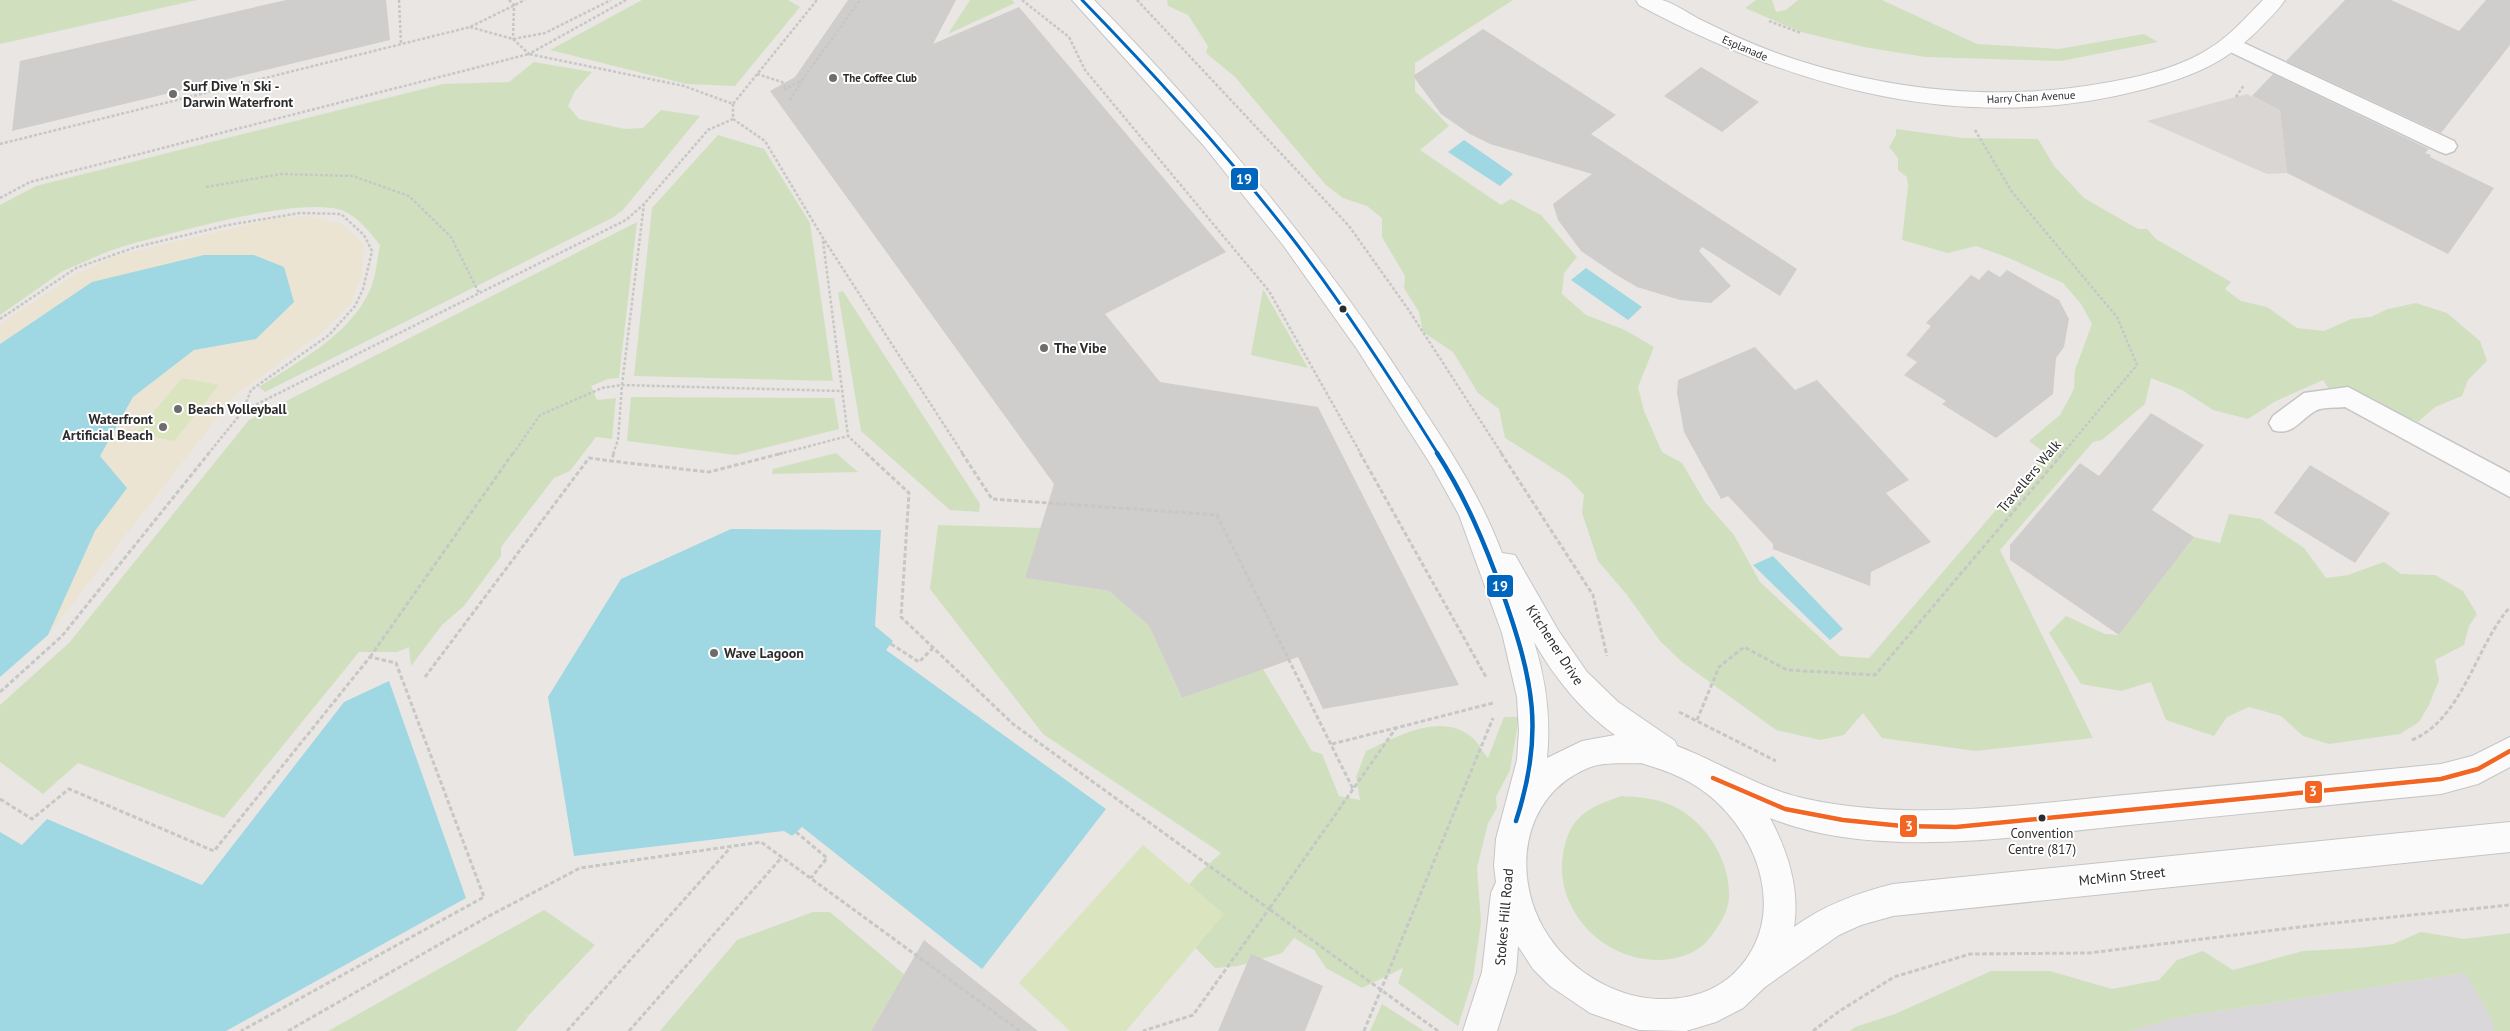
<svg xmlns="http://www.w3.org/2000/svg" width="2510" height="1031" viewBox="0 0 2510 1031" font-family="'PT Sans',sans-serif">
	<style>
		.industrial { fill: #d9d7d9 }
		.green { fill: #d0e0bf }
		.sand { fill: #ebe4d3 }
		.pitch { fill: #dae4be }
		.plaza { fill: #d9d6d3 }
		.water { fill: #9fd8e2 }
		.building { fill: #d0cecc }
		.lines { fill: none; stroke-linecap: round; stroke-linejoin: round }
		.service-casing { stroke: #c6c5c6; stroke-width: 3 }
		.minor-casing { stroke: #c6c5c6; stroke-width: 2 }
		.path-far1 { stroke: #c7c7c6; stroke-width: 2.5; stroke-dasharray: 3 2; stroke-linecap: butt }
		.path { stroke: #c7c7c6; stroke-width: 3; stroke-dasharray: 4.5 2.5; stroke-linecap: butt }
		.service { fill: #fcfbfb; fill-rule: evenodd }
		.minor { fill: #fcfbfb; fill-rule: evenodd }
		.bus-1-far1-casing { stroke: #fff; stroke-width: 6 }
		.bus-1-casing { stroke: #fff; stroke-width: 8 }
		.bus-2-casing { stroke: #fff; stroke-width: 8 }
		.bus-1-far1 { stroke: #0065bd; stroke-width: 3 }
		.bus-1 { stroke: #0065bd; stroke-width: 4.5 }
		.bus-2 { stroke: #f26522; stroke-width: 4.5 }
		.poi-dot { fill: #6e6d6c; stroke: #fff; stroke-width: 2 }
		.bus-dot { fill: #2c2c2c; stroke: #fff; stroke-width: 2 }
		.labels { text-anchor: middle; stroke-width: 4; stroke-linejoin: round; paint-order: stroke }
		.far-street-label { font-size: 11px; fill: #2c2c2c; stroke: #fff }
		.far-poi-label { font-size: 11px; font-weight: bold; fill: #2c2c2c; stroke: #fff; text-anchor: start }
		.bus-label { font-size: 13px; fill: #2c2c2c; stroke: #fff }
		.poi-label { font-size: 14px; font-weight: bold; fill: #2c2c2c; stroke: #fff; text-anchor: start }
		.street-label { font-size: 14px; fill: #2c2c2c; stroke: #fff }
		.line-badge { stroke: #fff; stroke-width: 2 }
		.badge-label { font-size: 14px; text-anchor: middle; font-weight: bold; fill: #fff }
	</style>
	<rect width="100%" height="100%" fill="#e9e6e3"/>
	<path class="industrial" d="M2510 966V1031H2130L2175 1018Z"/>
	<path class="green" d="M0 0H197L0 44Z
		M642 0H788L800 7 735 86 686 84 550 50Z
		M970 0H1012L1015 3 948 34Z
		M1167 0H1513L1415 63V91L1449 126 1420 150 1501 205 1511 199 1541 215 1577 257 1564 273 1562 294 1586 315 1625 330 1654 347 1638 387 1644 411 1662 452 1682 463 1705 502 1734 535 1760 582 1840 656 1869 658 2045 453 2029 441 2060 415 2074 389 2075 370 2092 324 2081 304 2063 283 2009 258 1976 246 1948 253 1902 240 1908 186 1907 177 1898 170V158L1889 147 1896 135V129L1963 138 2038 139 2054 166 2084 198 2138 229H2147L2156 239 2231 282 2225 289 2241 301 2267 307 2297 328 2324 331 2351 319 2371 317 2388 309 2416 303 2447 313 2480 341 2487 361 2468 380 2462 396 2435 407 2418 422 2360 394 2331 392 2323 380 2274 402 2248 419 2213 410 2182 390 2151 378 2145 404 2102 440 2093 442 2000 550 2093 738 1975 751 1882 738 1863 713 1844 735 1820 740 1776 730 1682 662 1660 641 1627 595 1598 561 1582 513 1584 495 1568 478 1505 438 1499 409 1478 393 1453 352 1423 332 1419 312 1404 288 1405 276 1382 237V218L1367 206 1343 198 1326 185 1235 77 1206 53 1208 46 1188 15 1168 6Z
		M1756 0H1772L1776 12 1786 10 1798 0H1882L1977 44 2059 49 2144 34 2158 42 2061 61 1925 57 1864 47 1801 32 1745 8Z
		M534 62 592 72 575 91 568 106 579 119 625 129 643 128 661 110 700 116 623 210 612 218 265 392 259 387C300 360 349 336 370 290 376 277 377 259 380 245 371 233 356 215 341 210 295 197 183 231 134 243L109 251 63 271 0 315V205L36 186 443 84 509 82Z
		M718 135 764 149 810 223 833 381 634 376 652 208Z
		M637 222 619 378 608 379 591 386 597 400 616 398 612 439 596 437 570 471 554 478 501 547V556L464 606 442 625 411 666 409 647 397 652H359L224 818 78 763 43 794 0 762V705L69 643 249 420Z
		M1263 289 1308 368 1251 355Z
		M843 291 980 504 979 512 950 510 861 431 838 293Z
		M631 397 834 398 839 429 736 455 627 441Z
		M836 453 858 472 772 474 773 469Z
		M2229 514 2261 519 2304 548 2326 578 2348 575 2384 562 2401 574 2435 575 2463 591 2477 614 2469 626 2464 645 2435 660 2439 680 2429 705 2419 722 2400 734 2329 744 2303 736 2281 716 2249 707 2227 717 2214 736 2166 720 2151 682 2121 691 2081 684 2049 633 2066 616 2105 634 2119 635 2194 537 2220 543Z
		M938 525 1041 528 1026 578 1109 591 1149 626 1182 698 1263 669 1312 751 1322 754 1339 796 1360 800 1356 777 1366 751C1398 736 1443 710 1474 739 1479 744 1483 752 1488 758L1504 717H1519L1510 770 1496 797 1497 808 1488 823 1477 868 1481 922 1473 979 1458 1026 1398 983 1403 968 1362 988 1326 968 1314 950 1294 938 1282 953 1238 966 1215 968 1180 932 1172 904 1200 872 1221 853 1043 734 930 589Z
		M1621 796C1639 797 1656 798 1673 806 1706 821 1731 862 1729 898 1728 913 1718 927 1709 939 1700 950 1685 957 1670 959 1611 968 1553 914 1563 854 1565 842 1569 828 1578 819 1589 807 1605 802 1621 796Z
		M544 910 595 945 528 1016 524 1013 528 1017 516 1031H328Z
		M813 912H830L956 1018 896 988 871 1031H660L737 940Z
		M2421 932 2464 939 2510 933V1031H2494L2491 1018 2465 973 2175 1018 2130 1031H1850L1855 1027 1895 1014 1991 971H2050L2112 989 2159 980 2177 960 2203 951 2233 970 2303 951 2358 948 2393 944Z
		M1382 1004 1424 1031H1370Z"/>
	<path class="sand" d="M311 216 342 224 364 245 362 275 350 305 321 333 234 396 48 635 95 531 127 488 99 457 133 397 194 350 256 339 40 316 0 344V324L76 274 118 255 277 218Z"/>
	<path class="pitch" d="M182 378 219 385 174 441 136 433Z
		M1143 845 1224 914 1126 1031H1070L1019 983Z"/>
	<path class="plaza" d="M2247 94 2280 110 2287 173 2267 174 2147 121Z"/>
	<path class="water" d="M1464 140 1513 174 1500 186 1448 152Z
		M204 255H254L284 267 294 302 256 339 194 350 133 397 100 456 127 488 95 531 48 635 0 677V344L92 282Z
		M1586 268 1642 307 1628 320 1571 280Z
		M731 529 881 530 875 626 893 641 886 650 1106 809 982 969 802 827 792 836 784 831 574 856 548 697 621 579Z
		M1773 556 1843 629 1830 640 1753 565Z
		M389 681 466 898 226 1031H0V832L22 845 47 819 202 885 344 702Z"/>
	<path class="building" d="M286 0H386L390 40 12 131 20 61Z
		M848 0H956L933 44 1019 7 1226 252 1105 314 1160 382 1318 407 1459 685 1323 709 1298 657 1182 698 1149 626 1109 591 1025 578 1054 484 770 91 795 77Z
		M2345 0H2391L2459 31 2486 0H2510V45L2441 133 2286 61Z
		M1483 29 1616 115 1591 134 1797 269 1780 296 1702 247 1699 251 1731 286 1711 303 1680 300 1637 287 1615 274 1581 251 1558 220 1553 204 1592 174 1490 144 1470 134 1441 114 1413 76Z
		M1701 67 1759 102 1722 132 1664 96Z
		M2273 74 2429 149 2425 153 2431 155 2430 157 2494 188 2448 254 2287 173 2280 110 2252 96Z
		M1988 270 2000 277 2007 270 2059 300 2069 319 2064 347 2056 358 2053 394 1996 438 1942 404 1946 401 1904 375 1917 362 1906 355 1931 326 1926 323 1971 275 1979 280Z
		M1755 347 1795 390 1817 380 1909 480 1886 493 1931 542 1871 572 1870 586 1773 549V544L1728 496 1721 499 1684 432 1677 393 1678 380Z
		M2151 413 2204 445 2152 510 2194 537 2119 635 2010 560V545L2080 463 2099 476Z
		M2310 465 2390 513 2355 563 2274 513Z
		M924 940 1038 1031H871Z
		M1251 954 1323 986 1305 1031H1218Z"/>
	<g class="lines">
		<defs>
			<path id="service" d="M2231 37 2454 141 2457 146 2454 151 2446 154 2438 151 2224 49 2221 44 2224 39Z
				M2348 387 2510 473V497L2345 407C2337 408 2324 407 2317 410 2301 418 2293 437 2273 430L2269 423 2273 416 2304 393Z"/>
			<path id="minor" d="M1072 0H1094C1212 121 1320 249 1412 392 1446 444 1480 494 1502 553L1515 555 1558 630 1587 672 1618 702 1675 741 1677 746C1721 763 1760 789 1807 799 1909 821 2012 806 2114 796 2223 786 2332 775 2441 764L2472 756 2510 737V767L2478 784 2441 794C2337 804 2233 815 2129 825 2017 836 1877 861 1770 818 1788 852 1800 889 1794 927 1824 905 1857 893 1893 884L2510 822V852L1893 916 1861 925 1839 935 1765 987 1743 1008 1716 1022 1686 1031 1639 1030 1590 1013 1550 986 1533 969 1518 946 1516 972 1497 1031H1463L1482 972 1491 893 1496 882 1494 866 1496 839 1517 760 1519 731 1517 697 1502 633 1459 515 1433 468 1357 349 1283 245 1204 146ZM1534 642C1556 679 1580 710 1615 735L1582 741 1547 758C1551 718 1546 680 1534 642ZM1641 763C1664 770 1687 778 1706 793 1762 836 1790 923 1731 976 1710 994 1684 1000 1657 999 1615 997 1573 972 1549 937 1510 880 1520 796 1588 768 1604 761 1625 764 1641 763Z
				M1636 0C1644 0 1654 0 1662 0 1674 3 1688 13 1699 19 1725 32 1752 44 1779 54 1885 91 2000 103 2110 82 2144 76 2181 67 2210 48 2230 36 2246 17 2263 0H2285C2279 9 2271 17 2263 25 2228 62 2194 76 2145 89 1967 136 1797 90 1639 5Z"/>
		</defs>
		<use href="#service" class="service-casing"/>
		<use href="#minor" class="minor-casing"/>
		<path class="path-far1" d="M399 0 401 44
			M509 0 514 5 513 39
			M1022 0 1069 37 1085 70 1269 291 1361 454
			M1137 0 1349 226 1408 309 1502 454
			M1769 21 1801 33
			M470 27 513 39 545 33 611 0
			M513 39 529 54 626 0
			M757 74 782 82 786 88
			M784 90 802 80 860 0
			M2236 97 2244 85
			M790 100 802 81
			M733 119 765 141 823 238 963 454
			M1975 130 2012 192 2117 317 2137 365 2062 454
			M0 144 470 27 525 0
			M206 187 281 174 353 176 409 196 451 237 479 293
			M0 198 30 182 529 54 684 86 733 104 817 0
			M823 241 848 436
			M0 319 76 268 136 247 228 225 300 213 341 214 364 235 372 251 363 289 355 306 329 335 251 390 243 411
			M208 454 243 411 626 220 644 204 708 130 733 119V104
			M513 454 540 415 602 388 622 385 842 391
			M613 454 618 440 622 385 644 204
			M779 454 848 436 867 454"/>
		<path class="path" d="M614 453 611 461 709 472 783 453
			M866 453 909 493 901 617 1013 724 1269 909 1193 1015 1143 1031
			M962 453 992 499 1217 515 1353 789
			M1360 453 1486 677
			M1501 453 1593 595 1607 656
			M891 644 919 662 933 648
			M370 657 513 453
			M425 677 589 458 611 461
			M0 692 62 636 209 453
			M1679 712 1776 761
			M1697 720 1719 667 1744 647 1787 670 1875 675 2063 453
			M2412 740C2463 719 2476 645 2510 607
			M1332 744 1395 728
			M0 799 32 819 69 789 214 851 370 657 396 663 484 897 241 1031
			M796 832 827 858 811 878
			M288 1031 489 916 580 868 761 842 1020 1031
			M567 1031 731 847
			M629 1031 782 857
			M1364 1031 1493 718
			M1438 1031 1269 909 1396 728 1493 703
			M1813 1031 1838 1012 1894 977 1970 954 2089 953 2324 924 2510 905"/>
		<use href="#service" class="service"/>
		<use href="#minor" class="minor"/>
		<defs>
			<path id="bus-1-far1" d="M1082 0C1156 76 1227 154 1292 238 1345 307 1392 380 1438 454"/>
			<path id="bus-1" d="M1437 453C1466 498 1485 544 1503 594 1533 680 1545 732 1516 821"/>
			<path id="bus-2" d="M1713 778 1785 809 1843 820 1902 826 1956 827 2441 779 2478 769 2510 751"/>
		</defs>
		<use href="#bus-1-far1" class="bus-1-far1-casing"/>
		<use href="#bus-1" class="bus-1-casing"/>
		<use href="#bus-2" class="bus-2-casing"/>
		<use href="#bus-1-far1" class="bus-1-far1"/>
		<use href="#bus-1" class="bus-1"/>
		<use href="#bus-2" class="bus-2"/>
	</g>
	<g class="poi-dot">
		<circle cx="833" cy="78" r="5"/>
		<circle cx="173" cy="94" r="5"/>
		<circle cx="1044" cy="348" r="5"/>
		<circle cx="178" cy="409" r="5"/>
		<circle cx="163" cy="427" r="5"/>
		<circle cx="714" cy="653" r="5"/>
	</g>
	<g class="bus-dot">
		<circle cx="1343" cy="309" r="4.5"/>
		<circle cx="2042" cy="818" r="4.5"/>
	</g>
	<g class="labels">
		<g class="far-street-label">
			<text transform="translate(1745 48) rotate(23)" y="4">Esplanade</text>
			<text transform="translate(2031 97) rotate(-3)" y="4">Harry Chan Avenue</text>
		</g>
		<g class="far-poi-label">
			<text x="843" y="82">The Coffee Club</text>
		</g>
		<g class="bus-label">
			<text x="2042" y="838">Convention<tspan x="2042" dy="16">Centre (817)</tspan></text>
		</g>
		<g class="poi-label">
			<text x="183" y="91">Surf Dive 'n Ski -<tspan x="183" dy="16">Darwin Waterfront</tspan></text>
			<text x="1054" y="353">The Vibe</text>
			<text x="188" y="414">Beach Volleyball</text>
			<text x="153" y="424" text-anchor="end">Waterfront<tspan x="153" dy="16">Artificial Beach</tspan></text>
			<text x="724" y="658">Wave Lagoon</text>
		</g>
		<g class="street-label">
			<text transform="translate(2029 476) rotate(-50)" y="5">Travellers Walk</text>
			<text transform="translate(1555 645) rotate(57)" y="5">Kitchener Drive</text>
			<text transform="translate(2122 876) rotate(-6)" y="5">McMinn Street</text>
			<text transform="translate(1504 917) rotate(-85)" y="5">Stokes Hill Road</text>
		</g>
	</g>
	<g class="line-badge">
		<rect x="1230" y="167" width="29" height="24" rx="5" fill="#0065bd"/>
		<rect x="1486" y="574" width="28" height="24" rx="5" fill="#0065bd"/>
		<rect x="2304" y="780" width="19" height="24" rx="5" fill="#f26522"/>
		<rect x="1899" y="814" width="19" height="24" rx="5" fill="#f26522"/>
	</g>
	<g class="badge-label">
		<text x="1244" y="184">19</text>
		<text x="1500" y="591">19</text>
		<text x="2313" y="796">3</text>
		<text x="1909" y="831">3</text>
	</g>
</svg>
